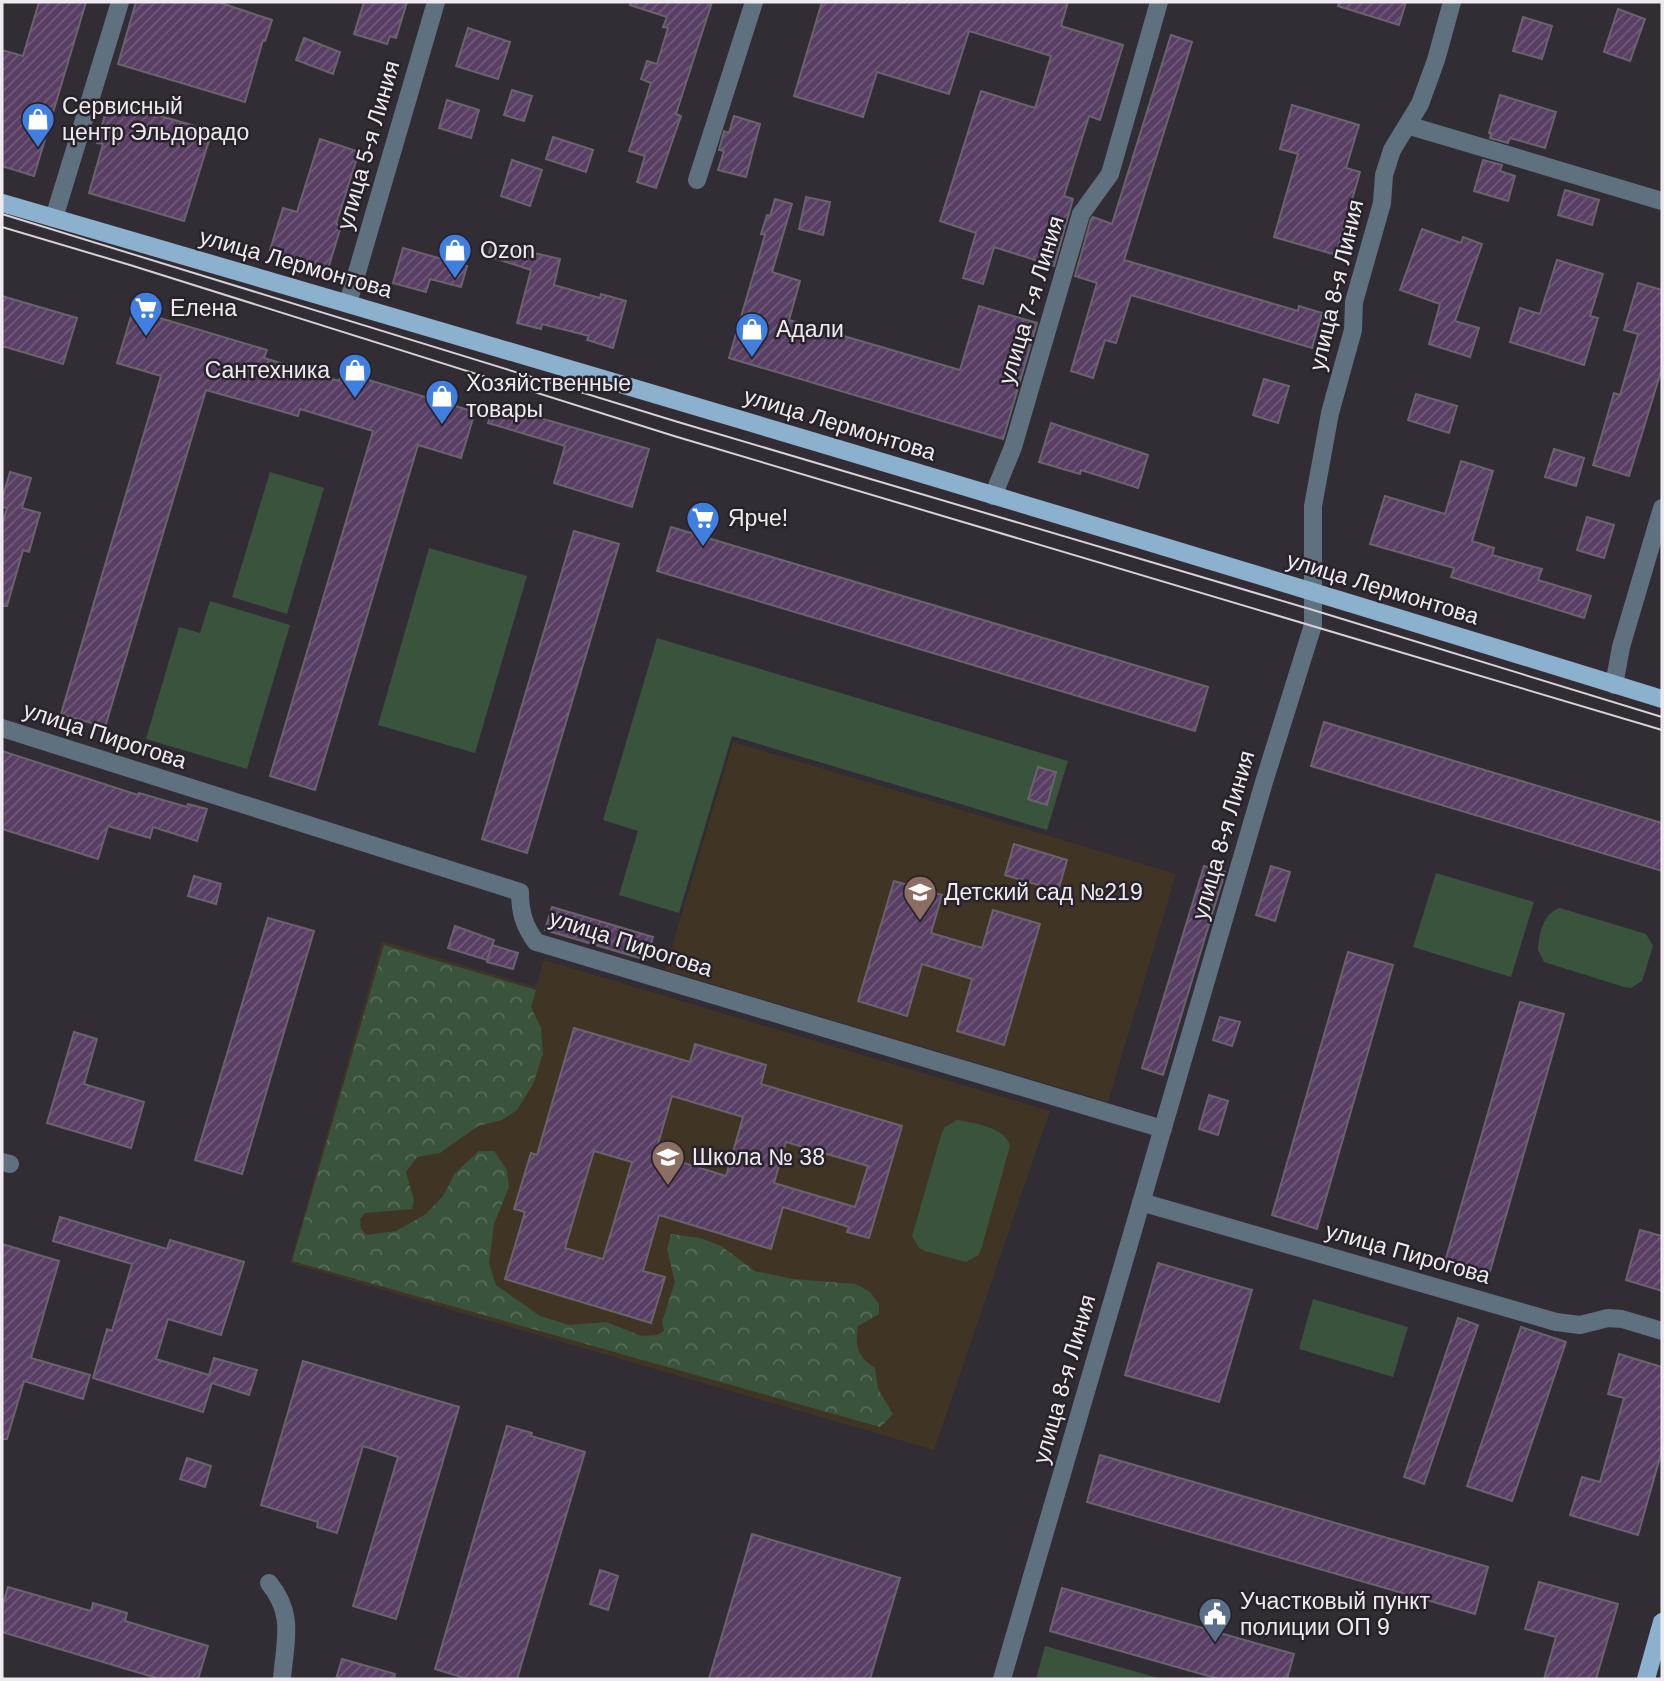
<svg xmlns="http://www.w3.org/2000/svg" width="1664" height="1681" viewBox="0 0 1664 1681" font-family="Arial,sans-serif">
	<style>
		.education { fill: #403425 }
		.green { fill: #3a533d }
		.forest { fill: url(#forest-crowns) }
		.building { fill: url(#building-hatch); stroke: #69636c; stroke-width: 2; fill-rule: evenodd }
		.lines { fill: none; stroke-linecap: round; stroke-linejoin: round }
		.minor { stroke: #5f707f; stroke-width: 18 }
		.major { stroke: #8cb1ce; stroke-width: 18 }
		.tram { stroke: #d6d2d7; stroke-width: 2 }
		.labels { text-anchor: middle; stroke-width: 5; stroke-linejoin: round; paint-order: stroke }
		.poi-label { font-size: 23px; fill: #eeeaef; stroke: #28232b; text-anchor: start }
		.street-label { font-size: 23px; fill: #eeeaef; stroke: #28232b }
	</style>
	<defs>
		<pattern id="forest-crowns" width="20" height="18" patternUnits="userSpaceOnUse" patternTransform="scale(1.75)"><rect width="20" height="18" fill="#3a533d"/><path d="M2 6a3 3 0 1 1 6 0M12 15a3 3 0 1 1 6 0" fill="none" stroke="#576c59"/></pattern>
		<pattern id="building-hatch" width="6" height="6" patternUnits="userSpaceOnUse" patternTransform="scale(1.75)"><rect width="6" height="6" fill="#583e63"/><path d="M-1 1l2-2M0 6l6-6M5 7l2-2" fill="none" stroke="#705a7a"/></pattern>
	</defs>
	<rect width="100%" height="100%" fill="#322d35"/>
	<path class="education" d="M733 742 1176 874 1108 1102 665 970Z
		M382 941 536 987 544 960 1050 1111 934 1450 290 1263Z"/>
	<path class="green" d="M270 472 324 488 287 614 232 597Z
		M429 548 527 576 475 753 378 725Z
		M210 601 290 625 247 769 146 739 179 627 200 633Z
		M657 638 1068 761 1047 830 732 736 679 913 619 895 638 831 603 820Z
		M1436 873 1534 902 1511 977 1413 947Z
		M1560 908 1646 934 1653 946 1642 981 1631 988 1624 987 1544 962 1538 950C1539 934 1543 913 1560 908Z
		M957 1120C975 1123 1005 1127 1010 1146L981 1250 978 1255 966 1262 925 1251 919 1248 912 1236 942 1132 945 1127Z
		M1313 1299 1408 1327 1393 1377 1299 1349Z
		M1045 1646 1162 1679H1036Z"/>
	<path class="forest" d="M384 945 536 990 531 1007 541 1028 543 1054 533 1084 517 1110 502 1120 478 1126 440 1153 417 1157 406 1172 414 1201 412 1209 365 1213 360 1219 361 1229 367 1235 396 1231 426 1214 443 1196 455 1173 479 1151H494L507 1170 509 1187 494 1224 489 1263 496 1285 540 1316 569 1325 606 1322 642 1336 657 1335 664 1331 662 1322 675 1282 667 1249 671 1234 700 1238 721 1246 755 1271 793 1279 856 1284 870 1292 879 1304V1314L858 1326C855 1346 857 1357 875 1368L878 1389 893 1414 880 1427 292 1261Z"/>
	<path class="building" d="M39 2H86L34 176 2 166V50L23 56Z
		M136 2H218L272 20 265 41 263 40 245 102 118 64Z
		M364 2H407L396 38 390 36 387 44 354 34Z
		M631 2H712L676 114 681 116 656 188 637 182 645 156 629 151 651 83 641 79 647 61 657 64 668 28 663 27 667 17 630 5Z
		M822 2H1068L1061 26 1123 45 1100 120 1089 116 1064 196 1073 199 1054 266 994 247 983 284 963 278 976 233 940 221 981 91 1035 108 1051 56 969 31 949 94 877 72 863 117 794 96Z
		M1339 2H1406L1399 25 1338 6Z
		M1618 9 1645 19 1630 61 1604 52Z
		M1523 17 1552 26 1542 59 1513 51Z
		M468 28 510 42 498 79 456 66Z
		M1171 35 1192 42 1124 260 1298 311 1299 306 1322 313 1312 348 1131 295 1116 343 1105 340 1093 378 1071 371 1097 283 1075 276 1091 219 1093 217 1112 224Z
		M304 38 340 52 333 74 296 60Z
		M512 90 532 96 524 121 504 115Z
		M1500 95 1556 112 1545 148 1510 138 1508 143 1490 138 1491 133H1489Z
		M447 100 479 110 471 138 439 128Z
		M109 101 212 131 184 221 89 193 103 144 97 143Z
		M1292 105 1359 125 1346 168 1360 172 1336 255 1274 237 1298 154 1280 149Z
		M734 116 760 124 746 177 718 170 724 151 719 150 724 131 729 133Z
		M553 137 593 150 586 172 546 159Z
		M320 139 359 152 336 224 341 226 328 269 270 250 283 208 297 212Z
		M512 160 542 170 530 206 501 196Z
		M1483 160 1502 165 1500 171 1515 176 1508 201 1474 191Z
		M1565 190 1599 200 1592 225 1558 215Z
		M806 197 830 202 823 235 799 229Z
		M775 199 792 204 772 272 800 281 789 320 960 370 979 306 1037 323 1003 439 729 358 765 235 761 234 767 215 770 216Z
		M1422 229 1461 243 1463 237 1482 244 1455 321 1479 328 1470 357 1429 344 1440 304 1400 290Z
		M492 243 560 259 554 285 600 298 601 294 626 301 613 348 587 340 589 336 542 324 541 329 517 323 531 270 488 256Z
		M403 248 467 266 461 287 430 279 426 292 393 283Z
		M1557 260 1603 274 1590 316 1598 318 1584 365 1510 342 1520 308 1540 314Z
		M1638 283 1662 290V368L1629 476 1593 465 1614 393 1620 395 1638 334 1624 330Z
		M2 296 77 318 63 364 2 346Z
		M133 310 267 350 264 358 339 381 342 372 475 412 461 458 418 445 315 790 270 776 373 431 300 409 298 416 206 390 105 727 61 714 161 376 117 363Z
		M1264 379 1289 386 1278 423 1253 415Z
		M1416 394 1457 406 1449 433 1408 420Z
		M494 405 649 449 632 507 554 483 565 446 488 423Z
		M1051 423 1148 455 1138 488 1081 470 1080 474 1039 462Z
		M1554 449 1584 458 1576 486 1545 477Z
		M1461 461 1493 471 1472 541 1494 548 1492 555 1542 569 1538 580 1591 596 1584 618 1451 577 1454 568 1370 544 1385 496 1445 514Z
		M10 472 31 478 22 508 40 513 29 552 23 550 7 606H2V525L7 508 2 507V499Z
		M1587 517 1614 525 1604 558 1577 550Z
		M671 527 1208 687 1195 731 657 571Z
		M574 531 619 544 527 853 482 839Z
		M1324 722 1662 823V871L1311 766Z
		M2 751 138 795 139 793 187 807 188 804 207 809 197 841 153 827 150 838 108 826 98 859 2 829Z
		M1038 767 1056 772 1047 805 1028 799Z
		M1014 844 1067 860 1058 891 1005 875Z
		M1204 866 1225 872 1163 1075 1142 1068Z
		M1271 866 1290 872 1275 921 1256 915Z
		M194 876 221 884 216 904 188 896Z
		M894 881 942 895 931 933 982 948 993 910 1040 924 1004 1045 957 1031 972 979 922 964 907 1016 858 1001Z
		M552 907 653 937 646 960 545 930Z
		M268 918 314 931 242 1174 195 1160Z
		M455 926 494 940 487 960 448 948Z
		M492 945 518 953 513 969 487 962Z
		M1348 952 1393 965 1317 1229 1272 1215Z
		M1520 1002 1564 1014 1488 1278 1444 1265Z
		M1220 1017 1240 1022 1232 1046 1213 1040Z
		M574 1028 690 1062 695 1044 766 1065 761 1084 902 1126 869 1238 847 1232 849 1227 783 1207 771 1249 659 1215 643 1271 665 1277 651 1323 505 1279 525 1212 514 1209 531 1153 537 1155ZM672 1096 743 1117 726 1176 655 1154ZM786 1142 868 1166 855 1207 774 1183ZM594 1151 632 1162 603 1259 565 1248Z
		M74 1032 97 1039 84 1084 144 1102 131 1148 47 1123Z
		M1209 1095 1228 1101 1218 1135 1199 1129Z
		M60 1217 167 1249 170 1240 244 1262 221 1335 168 1319 156 1359 209 1375 214 1358 257 1370 249 1395 212 1383 203 1412 93 1378 107 1329 112 1331 132 1264 53 1241Z
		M1640 1230 1662 1236V1291L1626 1280Z
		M2 1244 59 1261 31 1358 90 1375 83 1399 24 1381 7 1439H2Z
		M1158 1263 1252 1290 1219 1402 1125 1375Z
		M1458 1318 1478 1325 1424 1484 1404 1477Z
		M1521 1327 1566 1342 1512 1501 1467 1486Z
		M1619 1354 1662 1367V1450L1638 1535 1570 1515 1582 1477 1600 1482 1624 1398 1608 1394Z
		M303 1361 459 1407 396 1619 353 1606 398 1457 363 1446 337 1533 317 1527 318 1522 261 1505Z
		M507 1426 532 1433 531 1436 585 1452 517 1679H468L435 1669Z
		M1100 1455 1488 1567 1475 1614 1087 1502Z
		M187 1458 211 1466 205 1487 180 1479Z
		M752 1534 900 1578 870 1679H709Z
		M600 1570 618 1576 608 1610 590 1604Z
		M1539 1582 1618 1604 1596 1679H1544L1556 1637 1525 1629Z
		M8 1587 91 1611 93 1603 127 1613 125 1621 208 1646 198 1679H160L2 1632V1608Z
		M1062 1588 1294 1654 1287 1679H1219L1050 1631Z
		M342 1659 395 1674 394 1679H336Z"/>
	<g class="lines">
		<path class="minor" d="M1407 125 1662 201
			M697 180 754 2
			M54 218 120 2
			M348 303 436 2
			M993 496 1013 447 1081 214 1110 174 1159 2
			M1614 685 1621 647 1662 508
			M2 728 520 892C520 912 524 926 536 942L1163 1129
			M2 1162 10 1164
			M1141 1202 1556 1322 1580 1325 1608 1318 1622 1319 1662 1331
			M269 1583C295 1615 285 1640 282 1679
			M1002 1679 1264 782 1313 625V506L1330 413 1353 330 1354 302 1382 203 1384 175 1392 150 1420 104 1436 60 1452 2"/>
		<path class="major" d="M2 203C557 364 1110 528 1662 699
			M1646 1679 1662 1622"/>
		<path class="tram" d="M2 214 678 422 1313 610 1662 717
			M2 227 130 265 674 436 1662 730"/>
	</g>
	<defs>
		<symbol id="shop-pin" viewBox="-11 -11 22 30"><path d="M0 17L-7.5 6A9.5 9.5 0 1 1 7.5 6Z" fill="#3f7fe0" stroke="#28232b"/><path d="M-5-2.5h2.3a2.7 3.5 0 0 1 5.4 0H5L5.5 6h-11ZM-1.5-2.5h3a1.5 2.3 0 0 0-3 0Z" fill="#fff"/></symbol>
		<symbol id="supermarket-pin" viewBox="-11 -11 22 30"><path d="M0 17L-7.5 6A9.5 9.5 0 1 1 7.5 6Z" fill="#3f7fe0" stroke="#28232b"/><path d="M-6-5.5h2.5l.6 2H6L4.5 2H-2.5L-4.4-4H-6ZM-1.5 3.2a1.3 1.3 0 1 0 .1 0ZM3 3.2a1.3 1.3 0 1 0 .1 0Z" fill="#fff"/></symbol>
		<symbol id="school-pin" viewBox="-11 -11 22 30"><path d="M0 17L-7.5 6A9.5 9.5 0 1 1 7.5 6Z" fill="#8d6e63" stroke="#28232b"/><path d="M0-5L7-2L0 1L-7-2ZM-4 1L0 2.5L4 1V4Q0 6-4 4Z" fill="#fff"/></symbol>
		<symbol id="civic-pin" viewBox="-11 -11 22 30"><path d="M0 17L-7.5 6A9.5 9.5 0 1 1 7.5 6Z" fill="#5c6f8a" stroke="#28232b"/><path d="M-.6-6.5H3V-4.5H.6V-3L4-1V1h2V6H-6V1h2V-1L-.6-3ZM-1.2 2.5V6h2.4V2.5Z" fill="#fff"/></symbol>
	</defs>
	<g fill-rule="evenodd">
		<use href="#shop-pin" x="19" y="100" width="38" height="52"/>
		<use href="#shop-pin" x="436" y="231" width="38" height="52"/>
		<use href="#supermarket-pin" x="127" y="289" width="38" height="52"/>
		<use href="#shop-pin" x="733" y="310" width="38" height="52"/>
		<use href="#shop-pin" x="336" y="351" width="38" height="52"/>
		<use href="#shop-pin" x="423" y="377" width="38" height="52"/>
		<use href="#supermarket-pin" x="684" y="499" width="38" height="52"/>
		<use href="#school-pin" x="901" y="873" width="38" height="52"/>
		<use href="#school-pin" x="649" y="1138" width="38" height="52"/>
		<use href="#civic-pin" x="1196" y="1595" width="38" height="52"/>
	</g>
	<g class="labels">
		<g class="poi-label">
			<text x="62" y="114">Сервисный<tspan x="62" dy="26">центр Эльдорадо</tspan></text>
			<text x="480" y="258">Ozon</text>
			<text x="170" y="316">Елена</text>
			<text x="776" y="337">Адали</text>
			<text x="330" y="378" text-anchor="end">Сантехника</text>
			<text x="466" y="391">Хозяйственные<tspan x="466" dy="26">товары</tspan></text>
			<text x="728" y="526">Ярче!</text>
			<text x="944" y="900">Детский сад №219</text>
			<text x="692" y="1165">Школа № 38</text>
			<text x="1240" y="1609">Участковый пункт<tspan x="1240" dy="26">полиции ОП 9</tspan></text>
		</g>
		<g class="street-label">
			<text transform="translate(368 145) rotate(-74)" y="8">улица 5-я Линия</text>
			<text transform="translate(296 263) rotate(16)" y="8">улица Лермонтова</text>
			<text transform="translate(1336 285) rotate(-77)" y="8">улица 8-я Линия</text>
			<text transform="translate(1031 300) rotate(-73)" y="8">улица 7-я Линия</text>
			<text transform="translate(840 424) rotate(17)" y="8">улица Лермонтова</text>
			<text transform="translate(1383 588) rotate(17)" y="8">улица Лермонтова</text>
			<text transform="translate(105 735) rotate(18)" y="8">улица Пирогова</text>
			<text transform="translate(1223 835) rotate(-74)" y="8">улица 8-я Линия</text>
			<text transform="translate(631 943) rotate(18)" y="8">улица Пирогова</text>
			<text transform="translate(1408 1253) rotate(16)" y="8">улица Пирогова</text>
			<text transform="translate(1064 1379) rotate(-74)" y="8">улица 8-я Линия</text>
		</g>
	</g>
	<rect width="1664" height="1681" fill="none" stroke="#eeeaef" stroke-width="7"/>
</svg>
